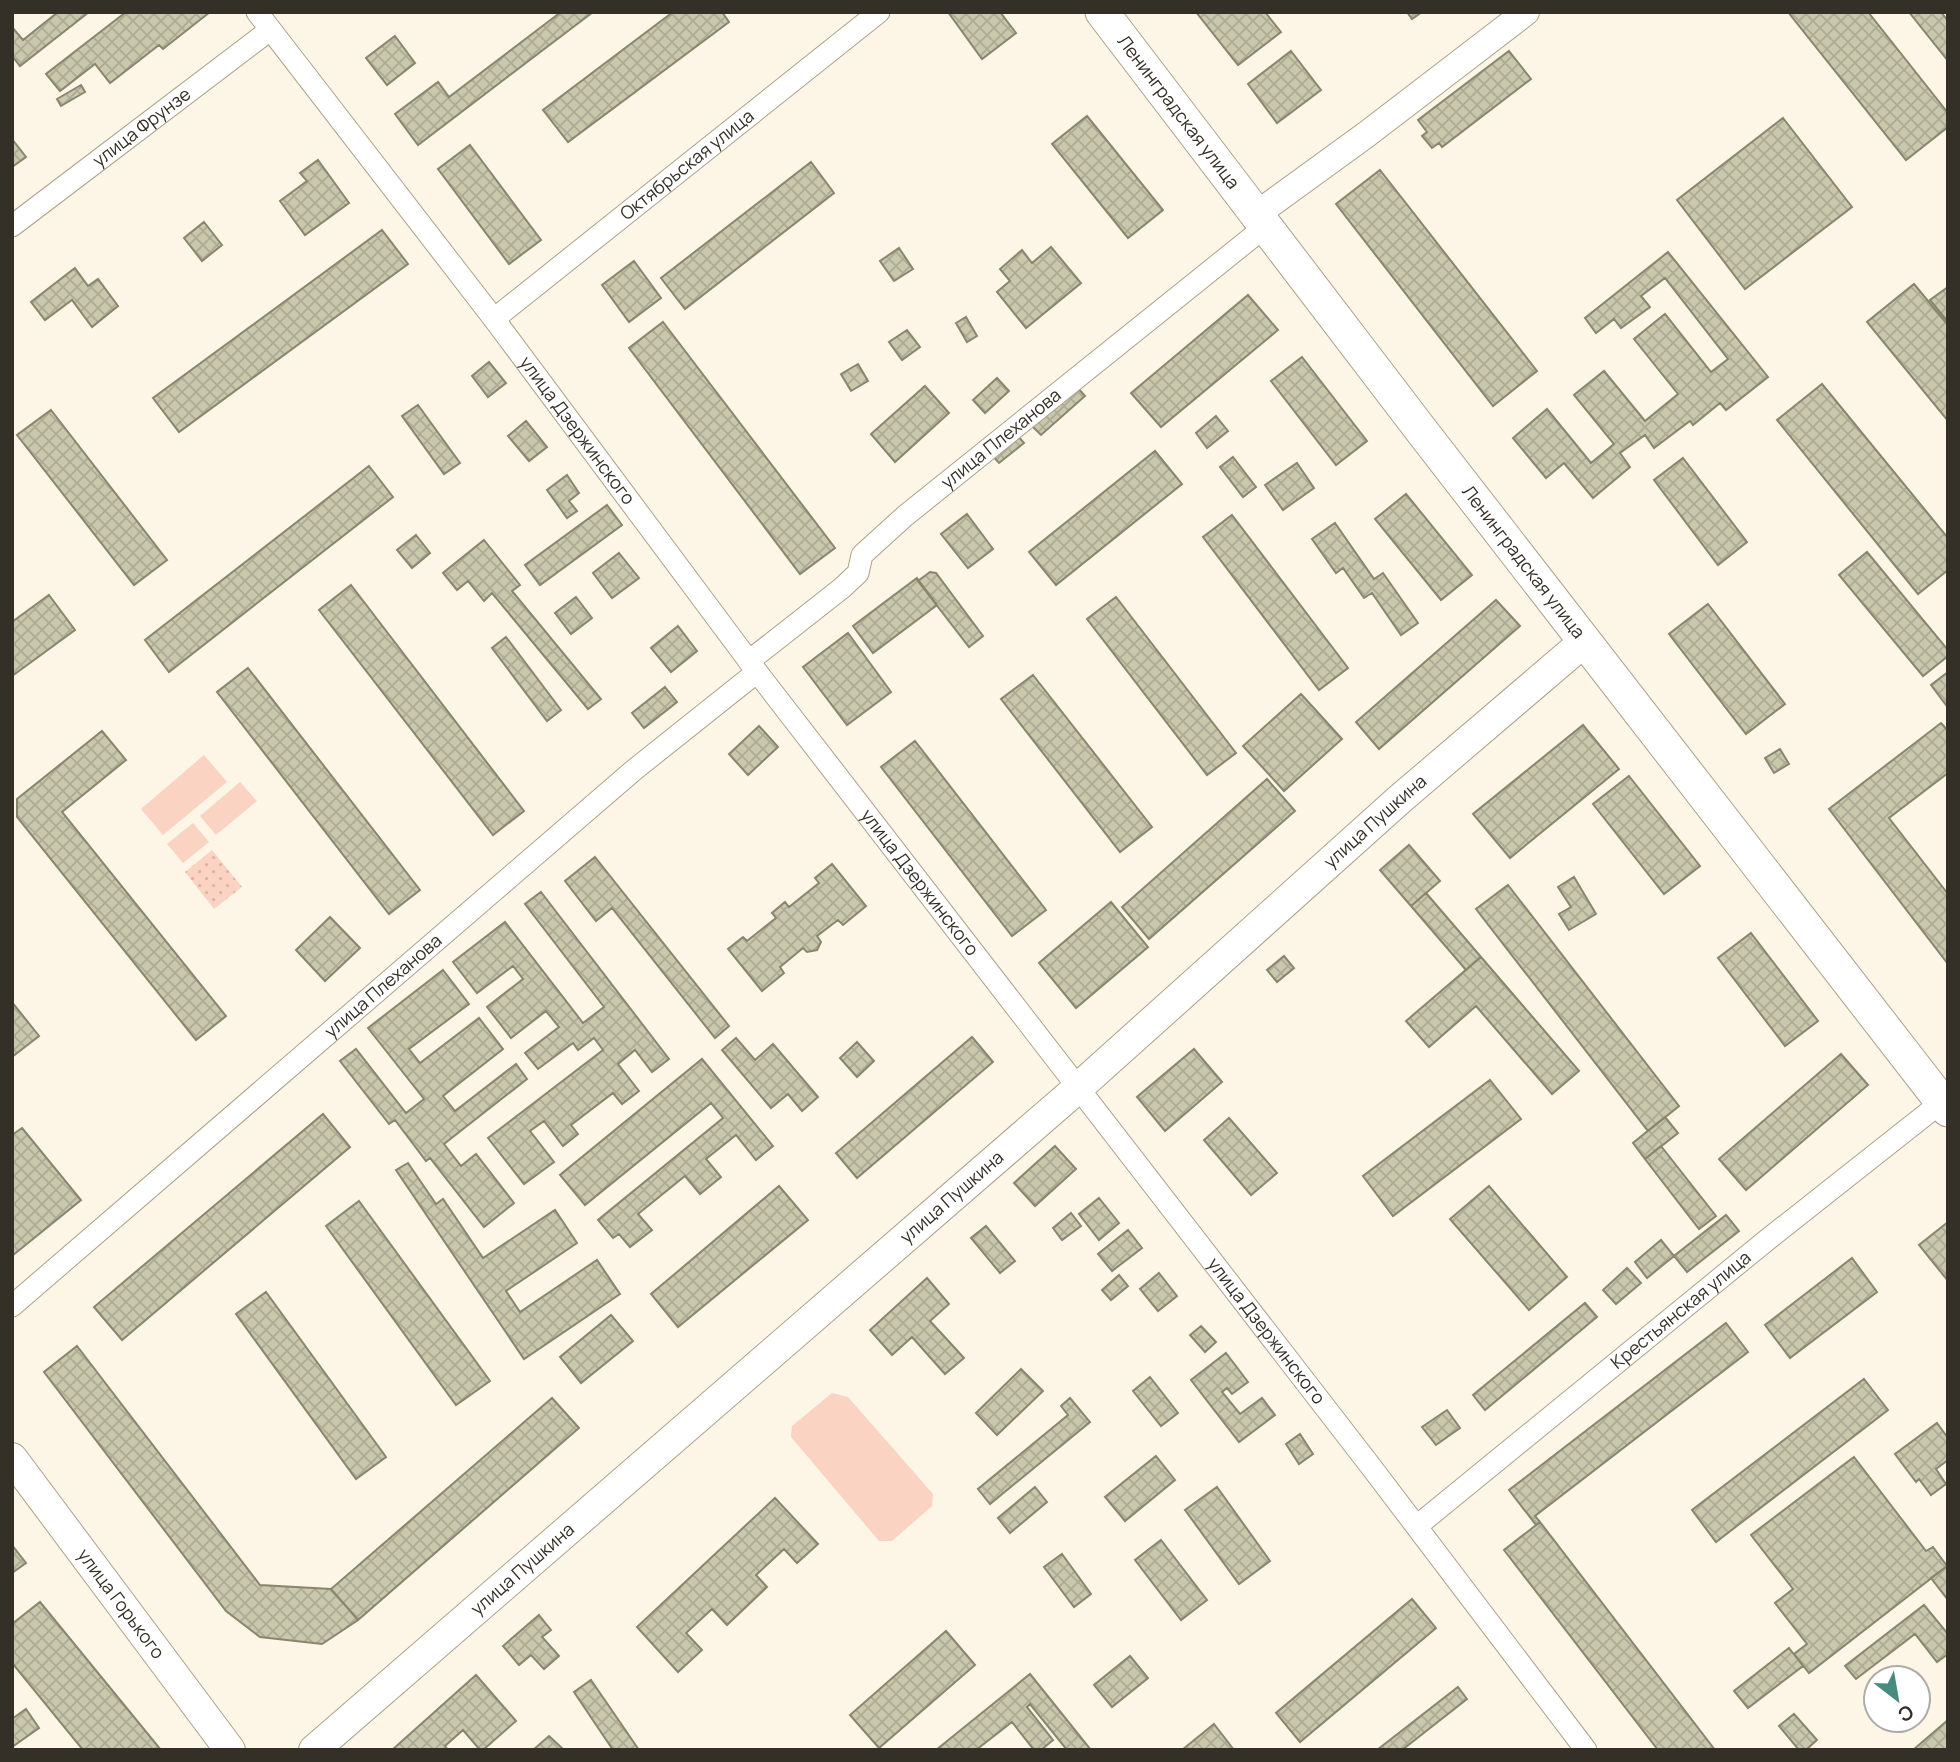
<svg xmlns="http://www.w3.org/2000/svg" width="1960" height="1762" viewBox="0 0 1960 1762" font-family="Manrope,sans-serif">
	<style>
		.green { fill: url(#green-dots) }
		.pitch { fill: #fbd3c2 }
		.building { fill: url(#building-cross-hatch); stroke: #88866d; stroke-width: 2 }
		.lines { fill: none; stroke-linecap: round; stroke-linejoin: round }
		.minor-casing { stroke: #ada18a; stroke-width: 23 }
		.tertiary-casing { stroke: #ada18a; stroke-width: 28 }
		.secondary-casing { stroke: #ada18a; stroke-width: 32 }
		.trunk-casing { stroke: #ada18a; stroke-width: 35 }
		.minor { stroke: #fff; stroke-width: 21 }
		.tertiary { stroke: #fff; stroke-width: 26 }
		.secondary { stroke: #fff; stroke-width: 30 }
		.trunk { stroke: #fff; stroke-width: 33 }
		.labels { text-anchor: middle; stroke-width: 5; stroke-linejoin: round; paint-order: stroke }
		.street-label { font-size: 18px; fill: #353027; stroke: #fff }
	</style>
	<defs>
		<pattern id="green-dots" width="8" height="8" patternUnits="userSpaceOnUse" patternTransform="scale(1.75)"><rect width="8" height="8" fill="#fbd3c2"/><path d="M2 2h.1M6 6h.1" fill="none" stroke="#d8b5a7" stroke-width="1.8" stroke-linecap="round"/></pattern>
		<pattern id="building-cross-hatch" width="8" height="8" patternUnits="userSpaceOnUse" patternTransform="scale(1.75)"><rect width="8" height="8" fill="#c9c7ac"/><path d="M0 0l8 8M0 8l8-8" fill="none" stroke="#adab94"/></pattern>
	</defs>
	<rect width="100%" height="100%" fill="#fdf5e6"/>
	<path class="green" d="M212 850 242 887 214 909 185 872Z"/>
	<path class="pitch" d="M204 755 227 782 163 835 141 809Z
		M240 782 257 801 216 835 200 816Z
		M193 823 209 842 183 863 167 844Z
		M832 1393 848 1397 933 1494 932 1506 892 1541H879L791 1437 792 1426Z"/>
	<path class="building" d="M58 12H89L20 66 12 56V27L23 40Z
		M126 12H210L163 49 159 45 110 83 95 64 60 91 46 74Z
		M561 12H593L418 145 395 114 438 82 449 97Z
		M673 12H722L729 22 568 142 543 110Z
		M948 12H1000L1016 33 982 59Z
		M1196 12H1265L1281 32 1238 65Z
		M1407 12H1422L1412 19Z
		M1788 12H1868L1948 113V127L1906 160Z
		M1909 12H1941L1948 21V61Z
		M395 36 415 63 387 85 366 58Z
		M1291 51 1321 90 1277 123 1248 84Z
		M1509 51 1531 79 1442 147 1439 143 1432 148 1422 136 1427 132 1418 120Z
		M81 85 85 92 61 106 57 99Z
		M1087 116 1163 210 1128 238 1052 144Z
		M1783 118 1852 207 1745 289 1677 200Z
		M12 139 26 157 12 167Z
		M470 145 541 240 509 264 438 169Z
		M318 160 349 203 305 235 280 201 307 181 300 173Z
		M811 162 834 193 685 309 661 278Z
		M1380 170 1537 371 1493 406 1336 204Z
		M204 222 222 245 202 261 184 238Z
		M382 230 408 264 179 432 153 398Z
		M1051 247 1081 283 1026 328 997 292 1010 281 1000 269 1022 250 1032 263Z
		M899 248 913 269 894 281 880 261Z
		M1668 252 1768 377 1726 410 1720 403 1693 425 1690 421 1654 448 1645 435 1620 453 1630 467 1593 498 1564 463 1546 478 1513 438 1547 409 1591 463 1614 444 1574 395 1604 371 1645 421 1678 394 1634 339 1665 314 1711 372 1728 359 1665 278 1641 296 1650 307 1621 328 1614 319 1596 333 1585 318Z
		M634 261 661 298 629 322 602 285Z
		M75 268 88 286 98 279 118 306 92 327 72 300 45 320 31 302Z
		M1914 284 1948 325V421L1867 322Z
		M1948 287V322L1930 300Z
		M1248 295 1278 330 1161 427 1131 393Z
		M966 317 977 336 967 342 956 323Z
		M663 322 835 548 800 574 629 348Z
		M907 330 920 347 902 360 889 342Z
		M1302 357 1367 441 1336 465 1271 381Z
		M489 362 506 383 488 397 472 376Z
		M858 364 868 381 851 391 841 374Z
		M997 378 1009 391 985 413 973 400Z
		M1822 384 1948 538V570L1918 594 1777 420Z
		M925 386 949 413 895 462 871 434Z
		M1076 386 1085 396 1041 435 1031 425Z
		M418 405 460 463 444 474 402 416Z
		M51 410 167 560 134 585 17 435Z
		M1216 416 1228 431 1207 448 1196 433Z
		M526 421 547 447 529 461 508 436Z
		M1016 434 1024 443 999 463 991 454Z
		M1155 451 1182 484 1056 585 1029 552Z
		M1233 457 1256 487 1243 497 1220 467Z
		M1683 458 1747 542 1718 565 1654 480Z
		M1297 463 1314 488 1283 510 1265 485Z
		M369 466 393 497 169 672 145 640Z
		M567 475 579 493 569 501 577 511 567 518 547 490Z
		M1406 494 1472 575 1441 600 1375 519Z
		M607 505 622 525 540 585 525 565Z
		M967 514 993 549 968 568 941 534Z
		M1232 515 1348 668 1319 690 1203 537Z
		M1335 523 1374 579 1383 573 1418 623 1401 635 1372 593 1364 598 1343 568 1336 573 1312 539Z
		M416 535 430 553 412 568 397 550Z
		M484 540 520 585 512 591 601 699 588 709 492 593 484 601 468 581 457 590 443 573Z
		M1867 552 1948 650V656L1923 676 1839 575Z
		M619 553 639 578 612 598 593 573Z
		M930 572 936 573 983 636 969 647 918 581Z
		M917 578 937 605 873 653 853 626Z
		M351 585 524 811 493 835 319 610Z
		M49 595 75 630 12 676V622Z
		M576 597 592 618 571 634 555 613Z
		M1116 597 1236 753 1207 775 1087 619Z
		M1496 600 1520 626 1379 749 1356 722Z
		M1708 604 1785 704 1746 734 1669 634Z
		M678 626 697 651 671 672 651 648Z
		M848 633 891 692 847 725 803 667Z
		M506 637 561 710 547 721 492 648Z
		M248 668 420 890 389 914 217 692Z
		M1948 672V703L1946 705 1931 685Z
		M1033 675 1152 827 1120 852 1001 699Z
		M665 687 677 702 644 728 632 713Z
		M1301 694 1342 739 1284 791 1243 746Z
		M1941 723 1948 731V773L1889 818 1948 894V964L1829 809Z
		M1583 725 1619 769 1510 858 1473 814Z
		M759 726 778 747 748 775 729 754Z
		M102 731 126 760 62 812 226 1016 196 1040 17 817V799Z
		M915 741 1046 910 1012 936 881 767Z
		M1780 749 1789 764 1774 773 1765 758Z
		M1629 776 1700 866 1664 894 1593 804Z
		M1267 779 1295 811 1149 939 1122 907Z
		M1409 845 1440 881 1411 906 1380 870Z
		M595 857 729 1026 715 1038 612 908 596 921 565 881Z
		M832 864 866 906 843 925 838 920 817 936 821 942 817 950 807 952 803 948 780 967 784 973 762 991 728 949 743 937 747 941 776 918 772 913 785 902 789 907 819 883 815 878Z
		M1574 877 1596 914 1569 930 1559 914 1571 907 1558 887Z
		M1508 885 1679 1106 1648 1131 1476 909Z
		M541 892 669 1059 652 1072 635 1050 618 1064 639 1091 622 1104 613 1093 571 1125 578 1134 563 1146 544 1121 530 1131 554 1162 524 1184 488 1138 603 1050 594 1038 578 1050 573 1043 538 1069 525 1053 559 1027 546 1011 511 1038 487 1007 523 979 513 966 477 993 453 962 505 922 583 1023 604 1007 525 904Z
		M1426 893 1481 957 1466 970 1411 906Z
		M1111 902 1148 947 1076 1008 1039 963Z
		M330 917 360 948 325 981 296 950Z
		M1751 933 1818 1021 1785 1046 1718 958Z
		M1284 956 1294 968 1277 982 1267 970Z
		M1481 957 1579 1071 1552 1094 1476 1006 1429 1047 1406 1021Z
		M443 970 469 1004 409 1049 420 1063 479 1018 503 1049 443 1096 455 1111 516 1064 527 1079 444 1144 461 1166 476 1154 514 1203 484 1227 430 1158 426 1161 395 1120 389 1124 340 1061 356 1049 406 1113 424 1099 368 1028Z
		M12 1002 39 1036 12 1057Z
		M972 1037 993 1062 857 1178 836 1153Z
		M736 1038 755 1060 773 1044 818 1097 802 1111 788 1094 771 1108 722 1050Z
		M857 1042 874 1061 857 1077 840 1058Z
		M1194 1049 1222 1082 1165 1131 1137 1097Z
		M1841 1054 1868 1085 1746 1190 1719 1159Z
		M702 1059 773 1146 756 1160 736 1135 706 1159 721 1177 700 1194 685 1176 638 1214 652 1230 630 1247 619 1234 613 1238 598 1220 723 1118 711 1103 585 1205 560 1175Z
		M1490 1080 1521 1119 1393 1216 1363 1176Z
		M323 1114 350 1147 122 1340 94 1307Z
		M1665 1117 1678 1133 1645 1159 1633 1143Z
		M1229 1118 1277 1173 1251 1195 1204 1140Z
		M22 1128 81 1200 12 1256V1135Z
		M1055 1146 1076 1169 1035 1206 1014 1183Z
		M1661 1146 1716 1216 1699 1229 1645 1159Z
		M408 1163 436 1204 443 1199 483 1258 555 1210 577 1243 506 1291 520 1312 597 1260 620 1294 524 1359 396 1170Z
		M779 1186 808 1220 678 1327 651 1294Z
		M1489 1186 1567 1277 1529 1310 1450 1219Z
		M1099 1198 1119 1223 1099 1240 1079 1214Z
		M359 1201 490 1381 456 1405 326 1226Z
		M1071 1213 1081 1226 1062 1240 1053 1228Z
		M1726 1215 1739 1231 1687 1272 1674 1256Z
		M1948 1222V1281L1919 1245Z
		M986 1226 1015 1261 1000 1273 971 1238Z
		M1128 1230 1142 1248 1112 1271 1098 1254Z
		M1661 1240 1674 1256 1647 1278 1635 1262Z
		M1852 1258 1877 1292 1790 1358 1765 1325Z
		M1627 1268 1641 1283 1616 1304 1603 1290Z
		M1159 1273 1177 1296 1158 1311 1140 1289Z
		M1119 1275 1128 1286 1111 1300 1102 1290Z
		M927 1278 949 1304 930 1321 964 1358 945 1374 912 1337 892 1355 870 1330Z
		M266 1292 386 1457 356 1479 236 1314Z
		M1585 1303 1597 1317 1485 1410 1473 1395Z
		M611 1315 633 1341 581 1383 560 1357Z
		M1726 1323 1748 1352 1535 1516 1540 1522 1536 1525 1509 1490Z
		M1201 1326 1216 1342 1205 1352 1190 1335Z
		M77 1346 260 1585 331 1589 358 1620 322 1644 260 1637 226 1611 44 1372Z
		M1226 1353 1248 1382 1232 1394 1227 1388 1222 1392 1240 1414 1262 1398 1275 1415 1239 1442 1191 1380Z
		M1021 1369 1043 1391 997 1435 976 1413Z
		M1150 1377 1178 1413 1161 1426 1133 1391Z
		M1864 1379 1888 1410 1716 1542 1692 1510Z
		M552 1398 579 1428 358 1620 331 1589Z
		M1070 1398 1090 1422 990 1504 978 1489 1068 1415 1061 1406Z
		M1447 1410 1460 1428 1436 1445 1422 1427Z
		M1937 1423 1948 1438V1460L1936 1469 1946 1484 1931 1495 1919 1479 1916 1482 1895 1454Z
		M1300 1434 1313 1454 1299 1464 1286 1444Z
		M1156 1456 1175 1480 1125 1521 1105 1497Z
		M1854 1457 1926 1551 1933 1547 1947 1566 1809 1673 1794 1654 1807 1644 1775 1603 1793 1589 1751 1535Z
		M1035 1487 1047 1502 1010 1533 998 1518Z
		M1217 1487 1270 1561 1239 1584 1185 1510Z
		M775 1498 818 1544 797 1563 784 1549 756 1575 767 1587 727 1625 712 1609 686 1633 702 1650 678 1672 637 1627Z
		M1540 1522 1715 1750H1658L1504 1550Z
		M1161 1540 1207 1600 1181 1620 1135 1560Z
		M12 1545 26 1563 12 1573Z
		M1062 1554 1091 1594 1074 1607 1044 1567Z
		M1947 1566 1948 1567V1600L1931 1578Z
		M1412 1599 1436 1628 1300 1742 1276 1713Z
		M40 1602 161 1750H83L12 1663V1624Z
		M1924 1605 1948 1634V1654L1937 1662 1915 1634 1856 1679 1845 1666Z
		M539 1615 551 1630 542 1637 559 1656 544 1669 531 1655 519 1665 503 1646Z
		M946 1631 975 1665 879 1748 850 1715Z
		M1789 1648 1803 1666 1748 1708 1734 1691Z
		M1130 1656 1148 1678 1112 1707 1094 1685Z
		M1030 1674 1091 1750H1067L1030 1704 1027 1707 1053 1740 1041 1750H1034L1012 1722 976 1750H936Z
		M476 1675 516 1721 483 1750H480L463 1730 445 1746 448 1750H392Z
		M591 1680 639 1750H613L574 1692Z
		M1458 1687 1467 1699 1402 1750H1377Z
		M26 1709 39 1728 12 1747V1719Z
		M1794 1714 1817 1740 1806 1750H1799L1779 1726Z
		M1948 1720V1750H1913Z
		M1214 1724 1234 1750H1182Z
		M549 1736 564 1750H533Z"/>
	<g class="lines">
		<defs>
			<g id="minor">
				<path id="s1" d="M257 12 494 319 757 672 1372 1468 1586 1750"/>
				<path id="s2" d="M12 226 270 30"/>
				<path id="s3" d="M494 319 879 12"/>
				<path id="s4" d="M749 661 842 588 858 573 862 555 905 516 1266 226"/>
				<path id="s5" d="M12 1306 634 770 757 672"/>
				<path id="s6" d="M1417 1526 1767 1240 1948 1097"/>
			</g>
			<path id="tertiary" d="M1257 214 1367 134 1526 12"/>
			<g id="secondary">
				<path id="s7" d="M12 1458 230 1750"/>
				<path id="s8" d="M314 1750 1078 1088 1400 799 1585 641"/>
			</g>
			<g id="trunk">
				<path id="s9" d="M1102 12 1421 430 1948 1110"/>
			</g>
		</defs>
		<use href="#minor" class="minor-casing"/>
		<use href="#tertiary" class="tertiary-casing"/>
		<use href="#secondary" class="secondary-casing"/>
		<use href="#trunk" class="trunk-casing"/>
		<use href="#minor" class="minor"/>
		<use href="#tertiary" class="tertiary"/>
		<use href="#secondary" class="secondary"/>
		<use href="#trunk" class="trunk"/>
	</g>
	<g class="labels">
		<g class="street-label">
			<text dy="6" stroke="none"><textPath href="#s9" startOffset="126">Ленинградская улица</textPath></text>
			<text dy="6" stroke="none"><textPath href="#s2" startOffset="163">улица Фрунзе</textPath></text>
			<text dy="6" stroke="none"><textPath href="#s3" startOffset="247">Октябрьская улица</textPath></text>
			<text dy="6" stroke="none"><textPath href="#s1" startOffset="527">улица Дзержинского</textPath></text>
			<text dy="6" stroke="none"><textPath href="#s4" startOffset="340">улица Плеханова</textPath></text>
			<text dy="6" stroke="none"><textPath href="#s9" startOffset="693">Ленинградская улица</textPath></text>
			<text dy="6" stroke="none"><textPath href="#s8" startOffset="1410">улица Пушкина</textPath></text>
			<text dy="6" stroke="none"><textPath href="#s1" startOffset="1094">улица Дзержинского</textPath></text>
			<text dy="6" stroke="none"><textPath href="#s5" startOffset="490">улица Плеханова</textPath></text>
			<text dy="6" stroke="none"><textPath href="#s8" startOffset="844">улица Пушкина</textPath></text>
			<text dy="6" stroke="none"><textPath href="#s6" startOffset="341">Крестьянская улица</textPath></text>
			<text dy="6" stroke="none"><textPath href="#s1" startOffset="1661">улица Дзержинского</textPath></text>
			<text dy="6" stroke="none"><textPath href="#s8" startOffset="276">улица Пушкина</textPath></text>
			<text dy="6" stroke="none"><textPath href="#s7" startOffset="182">улица Горького</textPath></text>
		</g>
	</g>
	<rect width="1960" height="1762" fill="none" stroke="#353027" stroke-width="28"/>
	<g transform="translate(1897 1699) rotate(149)"><circle r="33" fill="#ffffff" stroke="#aeaca9" stroke-width="2"/>
	<path d="M0-5L12 26L0 18L-12 26Z" fill="#478b7e"/>
	<text y="-10" font-size="19" font-weight="bold" text-anchor="middle" fill="#353027">С</text>
	</g>
</svg>
